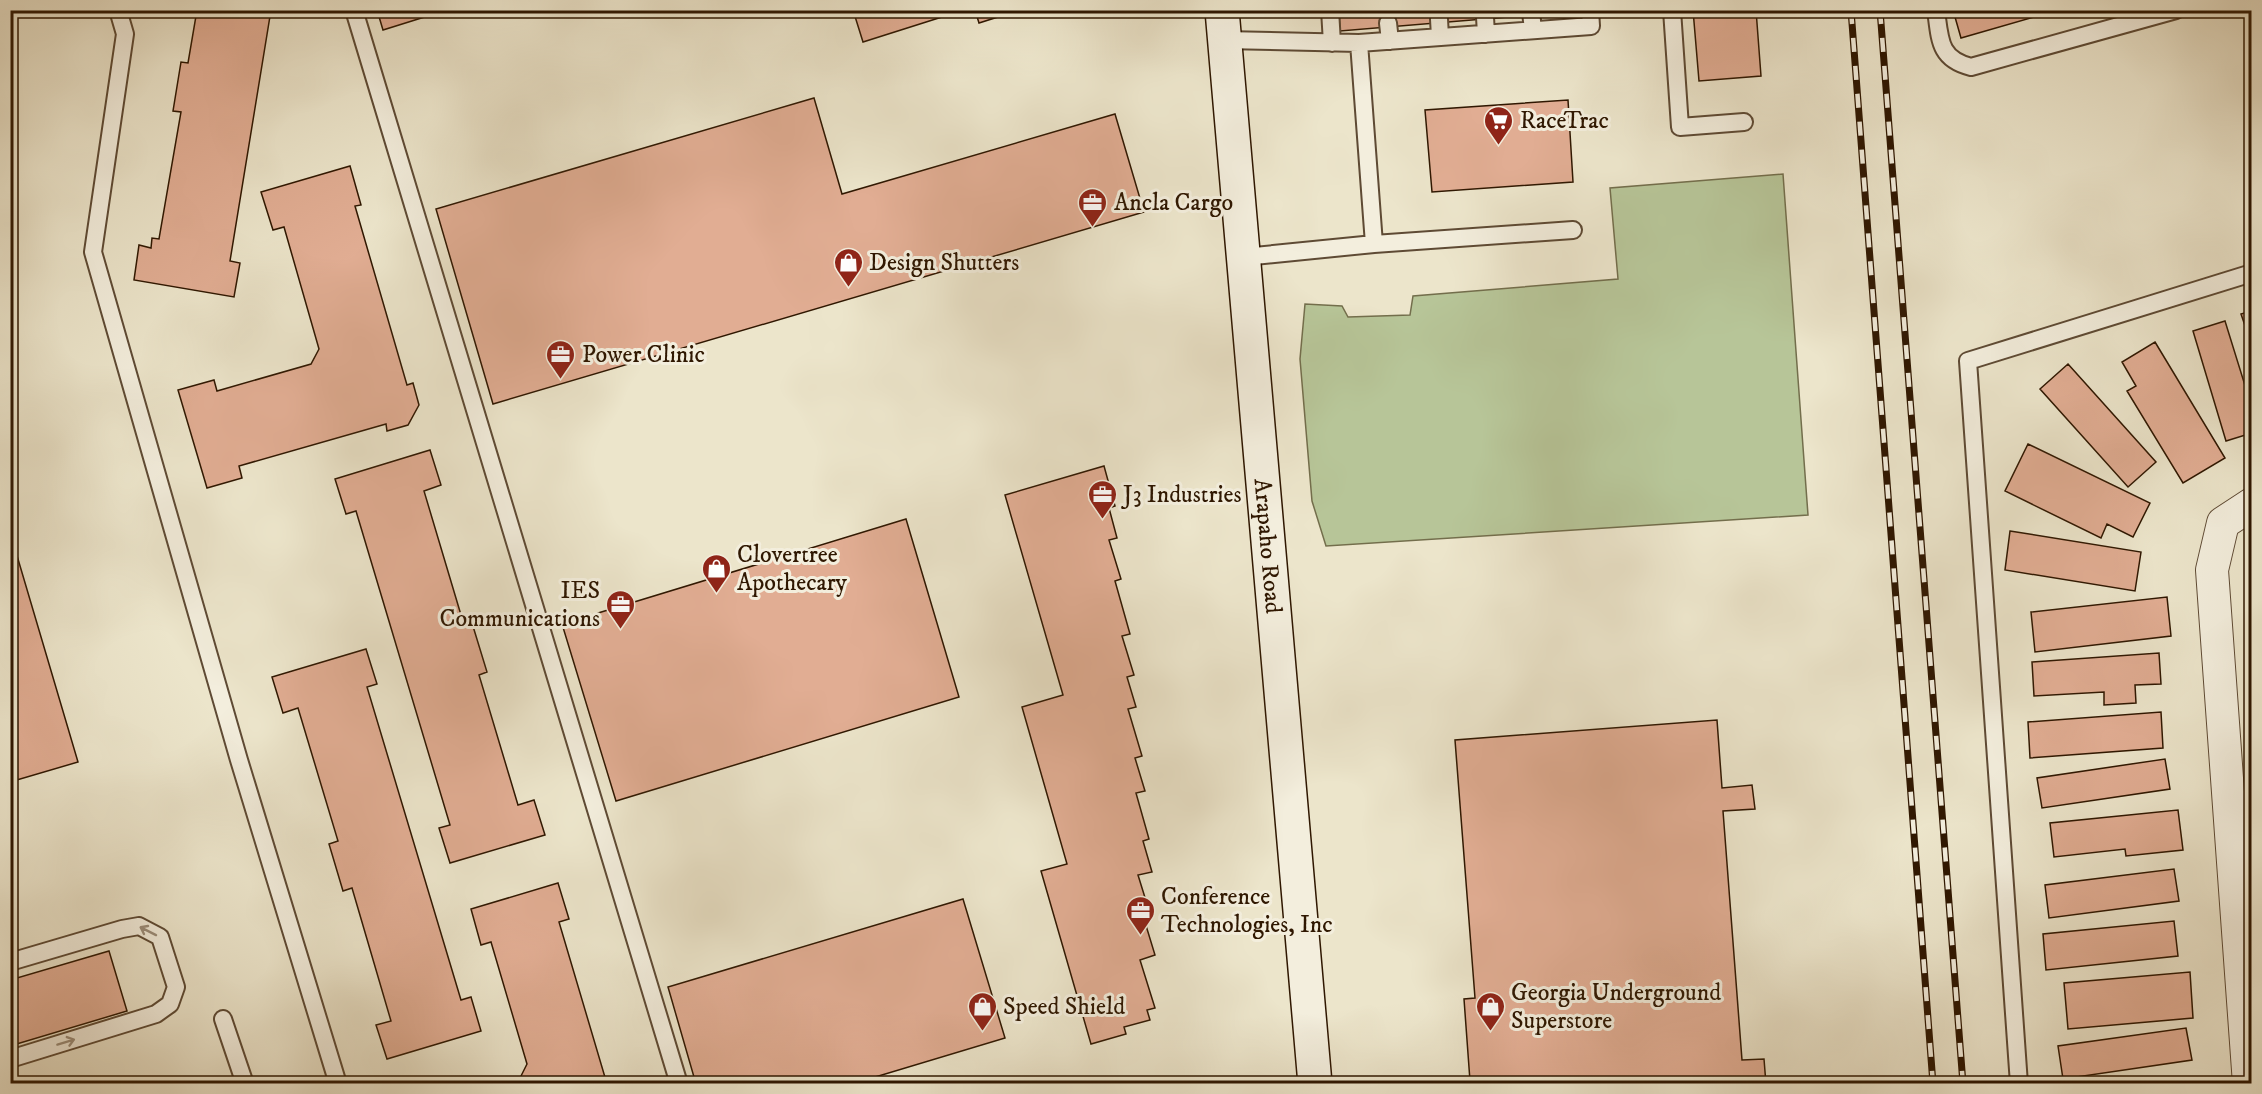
<svg xmlns="http://www.w3.org/2000/svg" width="2262" height="1094" viewBox="0 0 2262 1094" font-family="'IM FELL DW Pica',serif">
	<style>
		.green { fill: #b7c598; stroke: #736e4c; stroke-width: 1.5 }
		.building { fill: #e1ad93; stroke: #2f1701; stroke-width: 1.5 }
		.lines { fill: none; stroke-linecap: round; stroke-linejoin: round }
		.lane-casing { stroke: #5e4a34; stroke-width: 20 }
		.street-casing { stroke: #5e4a34; stroke-width: 34 }
		.secondary-casing { stroke: #2f1701; stroke-width: 36 }
		.lane { stroke: #f3eedd; stroke-width: 16 }
		.street { stroke: #f3eedd; stroke-width: 32 }
		.secondary { stroke: #f3eedd; stroke-width: 33 }
		.rail-casing { stroke: #2f1701; stroke-width: 7 }
		.rail { stroke: #f3eedd; stroke-width: 4.5; stroke-dasharray: 14; stroke-linecap: butt }
		.oneway { stroke: #9b8d7a }
		.labels { text-anchor: middle; stroke-width: 6; stroke-linejoin: round; paint-order: stroke }
		.poi-label { font-size: 24px; fill: #2f1701; stroke: #f3eedd; text-anchor: start }
		.street-label { font-size: 24px; fill: #2f1701; stroke: #f3eedd }
	</style>
	<rect width="100%" height="100%" fill="#ece5cb"/>
	<filter id="stains"><feTurbulence type="fractalNoise" baseFrequency=".00333" numOctaves="4"/><feColorMatrix values="0 0 0 0 .2 0 0 0 0 .09 0 0 0 0 .02 0 0 0 .5 -.17"/></filter>
	<radialGradient id="worn" r=".72"><stop offset=".6" stop-color="#630" stop-opacity="0"/><stop offset="1" stop-color="#630" stop-opacity=".3"/></radialGradient>
	<path class="green" d="M1783 174 1808 515 1326 546 1312 501 1300 359 1305 304 1342 306 1348 317 1410 315 1413 296 1618 279 1610 188Z"/>
	<path class="building" d="M197 10H271L230 261 240 263 234 297 134 280 139 245 151 248 152 238 159 239 181 112 173 111 181 62 188 63Z
		M377 10H447L383 30Z
		M853 10H964L863 42Z
		M975 10H1020L979 23Z
		M1339 10H1568V12L1340 31Z
		M1693 10H1756L1761 76 1699 81Z
		M1953 10H2058L1961 38Z
		M814 98 842 194 1115 114 1144 212 493 404 436 209Z
		M1568 100 1573 182 1432 192 1425 110Z
		M350 166 361 205 355 206 407 385 413 383 419 405 408 425 387 431 386 424 239 466 242 478 207 488 178 390 214 380 217 391 311 364 319 349 284 227 273 230 261 192Z
		M2252 311V346L2241 314Z
		M2225 321 2252 408V433L2226 441 2193 331Z
		M2155 342 2225 458 2183 483 2127 391 2136 386 2122 362Z
		M2068 364 2156 462 2128 487 2040 389Z
		M2028 444 2150 503 2133 537 2107 524 2101 538 2005 491Z
		M430 450 441 485 424 491 464 625 472 623 487 672 479 675 518 805 534 800 545 835 450 863 439 828 450 825 356 511 346 514 335 479Z
		M1104 466 1115 506 1109 508 1117 538 1109 540 1121 579 1115 581 1130 634 1122 636 1134 675 1127 677 1136 707 1128 709 1142 756 1135 758 1145 791 1136 793 1149 839 1143 841 1152 872 1138 875 1151 917 1144 919 1155 955 1140 960 1155 1008 1147 1010 1150 1020 1124 1027 1126 1034 1091 1044 1041 871 1067 864 1022 707 1063 695 1005 495Z
		M906 519 959 697 616 801 562 624Z
		M2010 531 2141 552 2135 591 2005 570Z
		M10 532 78 762 10 782Z
		M2167 597 2171 636 2035 652 2031 612Z
		M366 649 377 684 367 687 461 1000 471 997 481 1031 387 1059 376 1025 391 1021 352 888 343 891 329 844 338 841 298 708 283 713 272 677Z
		M2159 653 2161 684 2135 685 2136 703 2104 705V692L2034 696 2032 662Z
		M2161 712 2163 748 2030 758 2028 722Z
		M1717 720 1722 788 1752 785 1755 809 1723 811 1742 1060 1764 1059 1766 1084H1481V1080L1470 1081 1464 999 1475 998 1455 740Z
		M2165 759 2170 789 2042 808 2037 778Z
		M2178 810 2183 850 2126 856 2125 849 2054 857 2050 823Z
		M2174 869 2179 901 2049 918 2045 885Z
		M558 883 569 919 559 922 607 1084H514L518 1082 527 1064 491 942 481 945 471 909Z
		M963 899 1005 1038 852 1084H696L668 987Z
		M2174 921 2178 956 2046 970 2043 934Z
		M109 951 127 1011 10 1046V980Z
		M2190 972 2193 1018 2068 1029 2064 983Z
		M2186 1028 2192 1060 2063 1079 2058 1046Z"/>
	<g class="lines">
		<defs>
			<path id="lane" d="M118 10 125 34 93 252 239 760 338 1084
				M354 10 679 1084
				M1330 10 1332 43
				M1672 10 1680 127 1744 122
				M1936 10C1940 40 1939 59 1971 67L2176 10
				M1531 12 1533 30
				M1485 17 1486 34
				M1439 19 1440 37
				M1388 23 1390 41
				M1224 40 1359 43 1591 26 1590 10
				M1374 244 1573 230
				M1244 257 1374 244 1359 43
				M10 962 122 929 139 926 160 937 176 987 170 1004 156 1014 10 1059
				M223 1019 245 1084
				M2019 1084 1968 361 2252 273"/>
			<path id="street" d="M2249 1084 2212 570 2223 523 2252 504"/>
			<g id="secondary">
				<path id="s1" d="M1222 10 1315 1084"/>
			</g>
		</defs>
		<use href="#lane" class="lane-casing"/>
		<use href="#street" class="street-casing"/>
		<use href="#secondary" class="secondary-casing"/>
		<use href="#lane" class="lane"/>
		<use href="#street" class="street"/>
		<use href="#secondary" class="secondary"/>
		<defs>
			<path id="rail" d="M1851 10 1933 1084
				M1880 10 1963 1084"/>
		</defs>
		<use href="#rail" class="rail-casing"/>
		<use href="#rail" class="rail"/>
	</g>
	<defs><path id="oneway-shaft" d="M-6 0H5M1.5-3L5.5 0L1.5 3" fill="none" stroke-width="1.6" stroke-linecap="round" stroke-linejoin="round" transform="scale(1.5)"/></defs>
	<g class="oneway">
		<use href="#oneway-shaft" transform="translate(148 931) rotate(-153)"/>
		<use href="#oneway-shaft" transform="translate(66 1042) rotate(-17)"/>
	</g>
	<defs>
		<symbol id="supermarket-pin" viewBox="-11 -11 22 30"><path d="M0 17L-7.5 6A9.5 9.5 0 1 1 7.5 6Z" fill="#8f2418" stroke="#f3eedd"/><path d="M-6-5.5h2.5l.6 2H6L4.5 2H-2.5L-4.4-4H-6ZM-1.5 3.2a1.3 1.3 0 1 0 .1 0ZM3 3.2a1.3 1.3 0 1 0 .1 0Z" fill="#fff"/></symbol>
		<symbol id="office-pin" viewBox="-11 -11 22 30"><path d="M0 17L-7.5 6A9.5 9.5 0 1 1 7.5 6Z" fill="#8f2418" stroke="#f3eedd"/><path d="M-6-3h4V-5.5h4V-3h4V5H-6ZM-1-4.5V-3h2v-1.5ZM-6 0V1H6V0Z" fill="#fff"/></symbol>
		<symbol id="shop-pin" viewBox="-11 -11 22 30"><path d="M0 17L-7.5 6A9.5 9.5 0 1 1 7.5 6Z" fill="#8f2418" stroke="#f3eedd"/><path d="M-5-2.5h2.3a2.7 3.5 0 0 1 5.4 0H5L5.5 6h-11ZM-1.5-2.5h3a1.5 2.3 0 0 0-3 0Z" fill="#fff"/></symbol>
	</defs>
	<g fill-rule="evenodd">
		<use href="#supermarket-pin" x="1482" y="104" width="33" height="45"/>
		<use href="#office-pin" x="1076" y="186" width="33" height="45"/>
		<use href="#shop-pin" x="832" y="246" width="33" height="45"/>
		<use href="#office-pin" x="544" y="338" width="33" height="45"/>
		<use href="#office-pin" x="1086" y="478" width="33" height="45"/>
		<use href="#shop-pin" x="700" y="552" width="33" height="45"/>
		<use href="#office-pin" x="604" y="588" width="33" height="45"/>
		<use href="#office-pin" x="1124" y="894" width="33" height="45"/>
		<use href="#shop-pin" x="966" y="990" width="33" height="45"/>
		<use href="#shop-pin" x="1474" y="990" width="33" height="45"/>
	</g>
	<g class="labels">
		<g class="poi-label">
			<text x="1520" y="128">RaceTrac</text>
			<text x="1114" y="210">Ancla Cargo</text>
			<text x="869" y="270">Design Shutters</text>
			<text x="582" y="362">Power Clinic</text>
			<text x="1123" y="502">J3 Industries</text>
			<text x="737" y="562">Clovertree<tspan x="737" dy="28">Apothecary</tspan></text>
			<text x="600" y="598" text-anchor="end">IES<tspan x="600" dy="28">Communications</tspan></text>
			<text x="1161" y="904">Conference<tspan x="1161" dy="28">Technologies, Inc</tspan></text>
			<text x="1511" y="1000">Georgia Underground<tspan x="1511" dy="28">Superstore</tspan></text>
			<text x="1003" y="1014">Speed Shield</text>
		</g>
		<g class="street-label">
			<text dy="8" stroke="none"><textPath href="#s1" startOffset="538">Arapaho Road</textPath></text>
		</g>
	</g>
	<rect width="2262" height="1094" fill="none" stroke="#ece5cb" stroke-width="36"/>
	<rect x="12" y="12" width="2238" height="1070" fill="none" stroke="#2f1701" stroke-width="3"/>
	<rect x="18" y="18" width="2226" height="1058" fill="none" stroke="#2f1701" stroke-width="1.5"/>
	<rect width="100%" height="100%" filter="url(#stains)"/>
	<rect width="100%" height="100%" fill="url(#worn)"/>
</svg>
